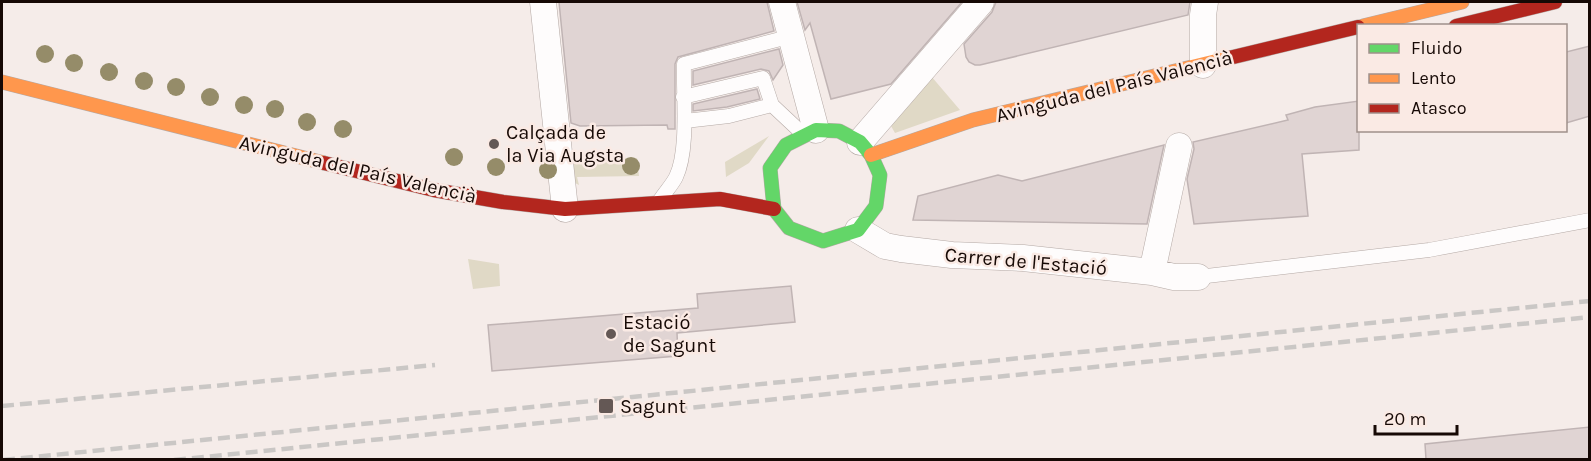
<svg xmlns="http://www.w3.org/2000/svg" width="1591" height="461" viewBox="0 0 1591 461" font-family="Karla,sans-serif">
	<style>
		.green { fill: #e0d9c6 }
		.building { fill: #e0d4d3; stroke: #c0b4b4; stroke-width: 1.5 }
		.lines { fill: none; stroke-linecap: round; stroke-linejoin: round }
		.lane-casing { stroke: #b4a9a5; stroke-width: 15 }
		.street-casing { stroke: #b4a9a5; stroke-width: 27 }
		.fast-casing { stroke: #b4a9a5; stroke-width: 15 }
		.slow-casing { stroke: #b4a9a5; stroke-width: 15 }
		.jam-casing { stroke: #b4a9a5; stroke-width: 15 }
		.lane { stroke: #fefcfc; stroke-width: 14 }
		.street { stroke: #fefcfc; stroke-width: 26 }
		.fast { stroke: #63d668; stroke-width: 14 }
		.slow { stroke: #ff974d; stroke-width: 14 }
		.jam { stroke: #b3261e; stroke-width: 14 }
		.rail { stroke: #cac7c5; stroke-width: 4.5; stroke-dasharray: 12 6; stroke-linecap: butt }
		.tree { fill: #958c69 }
		.poi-dot { fill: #645855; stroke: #faeae4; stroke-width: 2 }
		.labels { text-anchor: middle; stroke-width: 5; stroke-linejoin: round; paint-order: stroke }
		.street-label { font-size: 20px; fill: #160905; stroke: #faeae4 }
		.poi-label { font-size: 20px; fill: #160905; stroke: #faeae4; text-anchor: start }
	</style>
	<rect width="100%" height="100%" fill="#f5ece9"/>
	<path class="green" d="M931 76 960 110 895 133 891 126 893 118Z
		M769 136 749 163 726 177 725 162Z
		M637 158 639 176 577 177 579 185 573 182 570 159Z
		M468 259 499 264 500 286 473 289Z"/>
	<path class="building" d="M559 2H767L774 31 678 57 675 64V129H668L667 125 580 126 571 123Z
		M797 2H962L891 84 831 99 810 23 805 30Z
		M996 2H1190L1188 15 980 65H975L969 62 966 57 964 44 992 12Z
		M1590 46V116L1566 123V52Z
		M779 49 783 65 773 80 769 71 761 69 693 85V71Z
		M757 89 760 99 727 107 693 111V104Z
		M1359 101V150L1302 154 1308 216 1194 224 1187 179 1194 149 1193 142 1288 120 1286 115 1315 107Z
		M1164 145 1147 224 913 220 918 196 998 175 1022 181Z
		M791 286 795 322 677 333 678 356 492 371 488 325 698 308 697 294Z
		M1590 427V459H1426L1425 444Z"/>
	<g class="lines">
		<defs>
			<path id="lane" d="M683 97 763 78 772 105 804 135
				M685 121 729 116 772 105
				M660 200C665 192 672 185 676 177 689 150 683 95 684 64L792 36
				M1198 277 1429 250 1590 220"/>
			<path id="street" d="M543 2 565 209
				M782 2 816 130
				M1203 65V15L1205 2
				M860 142 981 2
				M858 230 885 246 901 249 952 255 1023 258 1152 272 1174 277H1198
				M1152 272 1179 146"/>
			<path id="fast" d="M816 130 839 131 860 142 871 155 880 175 876 206 858 230 823 241 789 228 774 209 770 168 786 145Z"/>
			<path id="slow" d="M1363 26 1462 2
				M2 82 324 163
				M871 155 973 120 1229 58"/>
			<path id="jam" d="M1456 26 1555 2
				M1229 58 1358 27
				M324 163 434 190 503 202 565 209 720 199 774 209"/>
		</defs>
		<use href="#lane" class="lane-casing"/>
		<use href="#street" class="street-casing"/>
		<use href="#fast" class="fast-casing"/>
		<use href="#slow" class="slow-casing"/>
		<use href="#jam" class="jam-casing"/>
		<use href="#lane" class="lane"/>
		<use href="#street" class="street"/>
		<use href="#fast" class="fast"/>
		<use href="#slow" class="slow"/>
		<use href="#jam" class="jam"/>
		<path class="rail" d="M2 406 435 365
			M3 460 1590 301
			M174 460 1590 317"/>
	</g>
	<g class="tree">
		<circle cx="45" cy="54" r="9"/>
		<circle cx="74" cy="63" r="9"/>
		<circle cx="109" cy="72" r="9"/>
		<circle cx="144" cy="81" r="9"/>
		<circle cx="176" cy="87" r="9"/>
		<circle cx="210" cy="97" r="9"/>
		<circle cx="244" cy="105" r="9"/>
		<circle cx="275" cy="109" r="9"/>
		<circle cx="307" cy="122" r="9"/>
		<circle cx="343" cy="129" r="9"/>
		<circle cx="454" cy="157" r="9"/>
		<circle cx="631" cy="166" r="9"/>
		<circle cx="496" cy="167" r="9"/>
		<circle cx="548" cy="170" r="9"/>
	</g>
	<g class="poi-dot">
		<circle cx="494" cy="144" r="6"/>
		<circle cx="611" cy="334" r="6"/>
		<rect x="598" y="398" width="16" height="16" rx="3"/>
	</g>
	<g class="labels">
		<g class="street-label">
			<text transform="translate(1114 86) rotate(-14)" y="7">Avinguda del País Valencià</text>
			<text transform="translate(358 169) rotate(13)" y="7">Avinguda del País Valencià</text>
			<text transform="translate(1026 261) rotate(5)" y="7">Carrer de l'Estació</text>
		</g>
		<g class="poi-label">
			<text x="506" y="139">Calçada de<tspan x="506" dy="23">la Via Augsta</tspan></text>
			<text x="623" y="329">Estació<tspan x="623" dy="23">de Sagunt</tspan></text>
			<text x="620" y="413">Sagunt</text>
		</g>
	</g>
	<rect width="1591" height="461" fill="none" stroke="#160905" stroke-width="6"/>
	<rect x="1357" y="24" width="210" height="108" fill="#faeae4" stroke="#9f908b" stroke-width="1.5"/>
	<rect x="1369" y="44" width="30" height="9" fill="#63d668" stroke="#9f908b" stroke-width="1.5"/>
	<text x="1411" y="54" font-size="18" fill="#160905">Fluido</text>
	<rect x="1369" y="74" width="30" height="9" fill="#ff974d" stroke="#9f908b" stroke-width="1.5"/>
	<text x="1411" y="84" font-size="18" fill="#160905">Lento</text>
	<rect x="1369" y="104" width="30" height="9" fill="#b3261e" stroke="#9f908b" stroke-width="1.5"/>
	<text x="1411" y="114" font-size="18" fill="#160905">Atasco</text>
	<path d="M1375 425v9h82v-9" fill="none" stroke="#160905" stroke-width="3"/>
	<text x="1384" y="425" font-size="18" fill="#160905" stroke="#faeae4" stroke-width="4.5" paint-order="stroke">20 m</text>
</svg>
